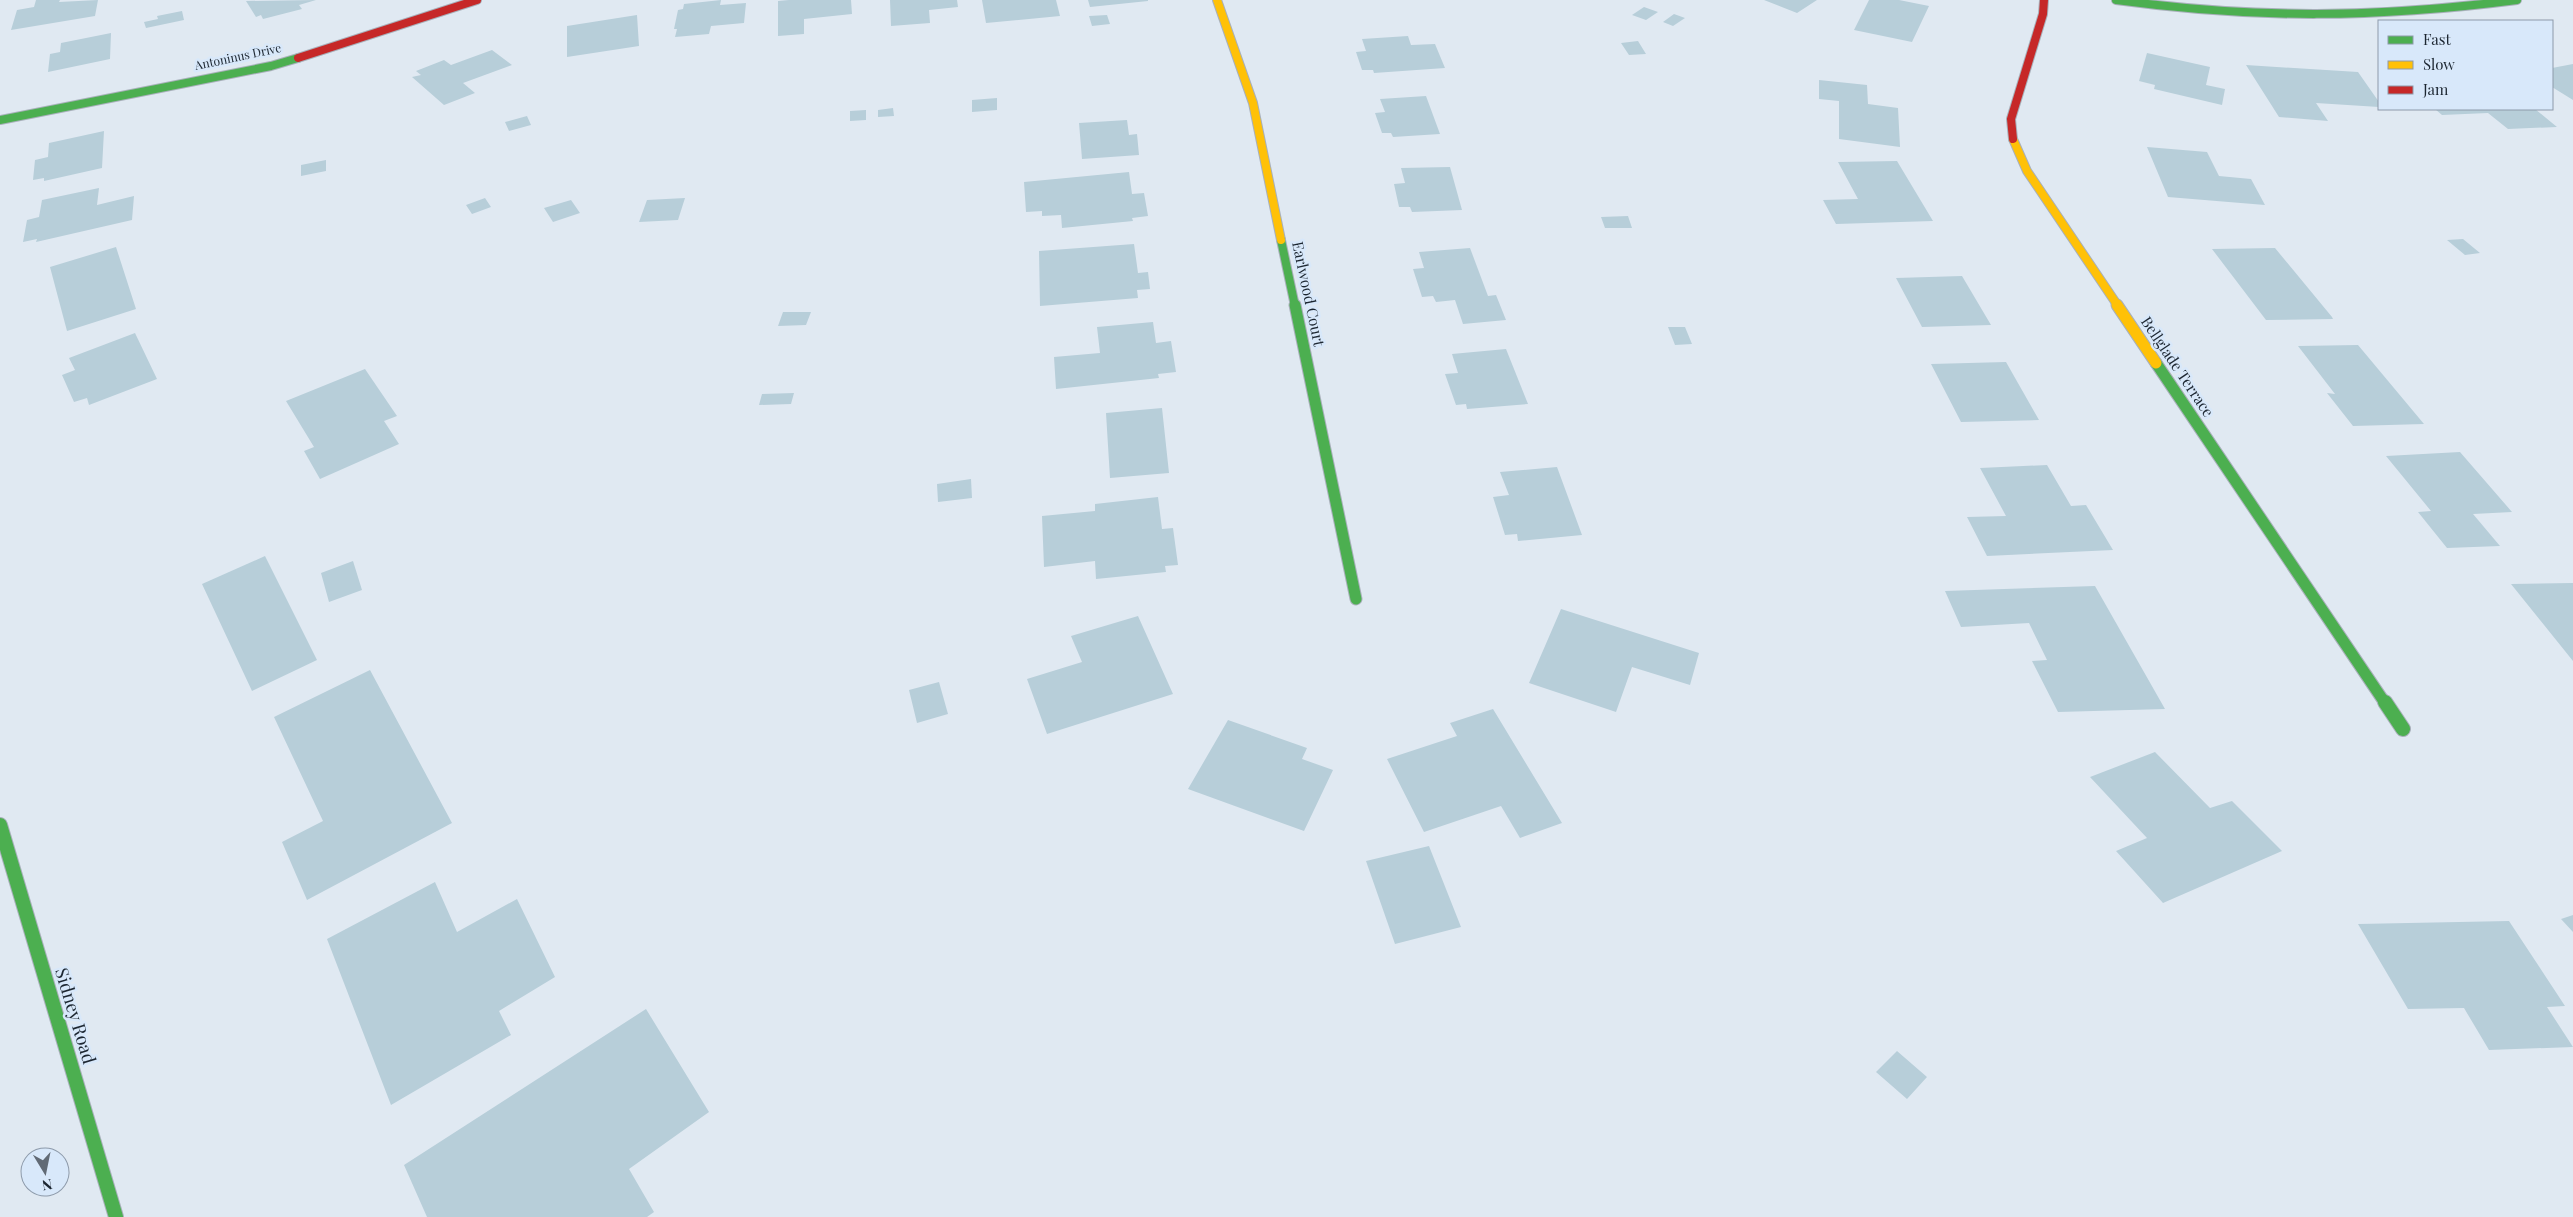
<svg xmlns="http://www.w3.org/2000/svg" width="2573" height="1217" viewBox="0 0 2573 1217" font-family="'Playfair Display',serif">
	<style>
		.building { fill: #b7ced9 }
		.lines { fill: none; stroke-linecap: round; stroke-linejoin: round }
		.fast-far2-casing { stroke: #a8b0ba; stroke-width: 10 }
		.fast-far1-casing { stroke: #a8b0ba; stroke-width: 13 }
		.fast-casing { stroke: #a8b0ba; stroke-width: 16 }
		.slow-far1-casing { stroke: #a8b0ba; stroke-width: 10 }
		.slow-casing { stroke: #a8b0ba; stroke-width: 13 }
		.jam-casing { stroke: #a8b0ba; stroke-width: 10 }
		.fast-far2 { stroke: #4caf50; stroke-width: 8 }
		.fast-far1 { stroke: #4caf50; stroke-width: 11 }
		.fast { stroke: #4caf50; stroke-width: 14 }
		.slow-far1 { stroke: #ffc107; stroke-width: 8 }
		.slow { stroke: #ffc107; stroke-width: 11 }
		.jam { stroke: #c62828; stroke-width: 8 }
		.labels { text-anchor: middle; stroke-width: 5; stroke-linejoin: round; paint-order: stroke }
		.far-street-label { font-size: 12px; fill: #1c2631; stroke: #d8e8fa }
		.street-label { font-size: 15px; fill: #1c2631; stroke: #d8e8fa }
		.near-street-label { font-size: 18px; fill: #1c2631; stroke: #d8e8fa }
	</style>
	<rect width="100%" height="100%" fill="#e0e9f2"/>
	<path class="building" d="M36 0H60L59 2 98 0 95 16 11 30 17 10 34 7Z
		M316 0 299 5 302 9 263 19 261 15 256 17 246 1Z
		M721 0 720 5 746 3 744 23 711 26 709 34 675 37 677 29H674L678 10 683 9 684 4Z
		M789 0H851L852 14 804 19V34L778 36V1Z
		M890 0H957L958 7 929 10 930 23 891 26Z
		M982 0H1056L1060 16 986 23Z
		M1088 0H1148V1L1090 7Z
		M1764 0H1817L1797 13Z
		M1869 0H1899L1929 6 1912 42 1854 30Z
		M1644 7 1658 12 1646 20 1632 15Z
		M182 11 184 20 146 28 144 22 158 19 157 16Z
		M1674 14 1685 18 1673 26 1663 22Z
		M637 15 639 46 567 57V26Z
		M1107 15 1110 24 1092 26 1089 16Z
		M111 33 110 59 48 72 50 54 60 52 61 43Z
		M1408 36 1411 45 1435 44 1445 68 1374 73 1373 70H1362L1356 52 1366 51 1362 39Z
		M1638 41 1646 54 1629 55 1621 43Z
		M492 50 512 65 463 83 475 93 444 105 412 77 421 75 416 71 444 60 451 65Z
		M2147 53 2210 67 2206 85 2225 89 2222 105 2154 89 2155 85 2139 81Z
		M2573 64V100L2552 87V68Z
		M2246 65 2358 72 2379 102V107L2316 103 2328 121 2279 117Z
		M1819 80 1867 85 1868 104 1898 108 1900 147 1839 139V101L1819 99Z
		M1426 96 1440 134 1393 137 1391 133H1382L1375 113 1385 112 1380 99Z
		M997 98V110L972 112V100Z
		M893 108 894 116 878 117V110Z
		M2435 109H2535L2557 127 2508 129 2488 113 2442 115Z
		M866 110V120L850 121V111Z
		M527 116 531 125 509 131 505 122Z
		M1127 120 1129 135 1137 134 1139 155 1082 159 1079 123Z
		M104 131 102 168 44 181V178L33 180 35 160 48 157 49 143Z
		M2147 147 2207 152 2219 176 2251 179 2265 205 2168 197Z
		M326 160V171L301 176V165Z
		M1897 161 1933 221 1836 224 1823 200 1858 199 1838 162Z
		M1450 167 1462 210 1412 212 1410 207H1399L1394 184 1405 183 1401 168Z
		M1129 172 1132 194 1144 193 1148 216 1132 218 1133 221 1062 228 1061 215 1042 216V211L1026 212 1024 182Z
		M99 188 97 205 134 196 132 220 36 242 37 239 23 242 27 220 39 217 42 200Z
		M485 198 491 207 472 214 466 205Z
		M685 198 678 220 639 222 647 200Z
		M571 200 580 213 553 222 544 208Z
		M1628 216 1632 228H1605L1601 217Z
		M2463 239 2480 253 2465 255 2447 240Z
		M1134 244 1138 273 1148 272 1150 289 1137 290 1138 298 1040 306 1039 251Z
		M116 247 136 309 67 331 50 267Z
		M1470 248 1488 296 1496 295 1506 320 1463 324 1455 300 1436 302 1433 296 1422 297 1413 269 1424 268 1419 252Z
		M2275 248 2332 317 2333 319 2266 320 2212 249Z
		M1962 276 1991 325 1922 327 1896 278Z
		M783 312H811L806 325 778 326Z
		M1153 322 1156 343 1171 341 1176 372 1158 374 1159 378 1056 389 1054 357 1100 353 1097 327Z
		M1668 327H1685L1692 344 1675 345Z
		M135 333 157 379 89 405 87 398 74 402 62 375 75 370 69 358Z
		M2358 345 2424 424 2353 426 2327 393 2335 394 2298 346Z
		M1506 349 1528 404 1467 409 1466 404 1456 405 1445 374 1458 373 1452 354Z
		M2006 362 2039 420 1961 422 1931 364Z
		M365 369 397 416 384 421 399 444 320 479 304 451 314 447 286 401Z
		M794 393 791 404 759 405 762 394Z
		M1162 408 1169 473 1110 478 1106 413Z
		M2460 452 2512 512 2473 514 2500 546 2447 548 2418 512 2431 511 2386 456Z
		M2047 465 2071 506 2086 505 2113 550 1987 556 1967 517 2006 516 1980 468Z
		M1557 467 1582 535 1518 541 1517 534 1505 535 1493 497 1509 495 1500 472Z
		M971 479 972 498 938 502 937 484Z
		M1158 497 1162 529 1173 528 1178 565 1165 566 1166 572 1096 579 1095 561 1044 567 1042 516 1095 511V504Z
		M265 556 317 660 252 691 202 584Z
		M353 561 362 590 329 602 321 573Z
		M2573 583V661L2511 584Z
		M2095 586 2165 709 2058 712 2032 661 2047 660 2029 623 1961 627 1945 591Z
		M1561 609 1699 653 1690 685 1632 667 1616 712 1529 683Z
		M1138 616 1173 694 1047 734 1027 679 1082 662 1071 636Z
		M370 670 452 823 307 900 282 842 323 821 274 717Z
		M939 682 948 714 917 723 909 690Z
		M1493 709 1562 823 1520 838 1501 806 1424 832 1387 759 1457 736 1450 723Z
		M1228 720 1307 748 1302 759 1333 770 1304 831 1188 789Z
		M2155 752 2210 808 2232 801 2282 851 2163 903 2116 851 2147 838 2090 777Z
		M1429 846 1461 927 1395 944 1366 861Z
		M435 882 457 932 517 899 555 977 499 1011 511 1035 391 1105 327 939Z
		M2573 915V932L2561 919Z
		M2509 921 2565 1006 2547 1007 2573 1047 2489 1050 2464 1008 2408 1009 2358 924Z
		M646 1009 709 1112 629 1169 654 1212 647 1217H427L404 1165Z
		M1897 1051 1927 1077 1907 1099 1876 1072Z"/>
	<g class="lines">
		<defs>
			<path id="fast-far2" d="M2116 0C2256 19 2377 18 2517 0
				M0 120 271 66 298 58
				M1281 240 1295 306"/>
			<path id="fast-far1" d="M1295 305 1356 599
				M2156 363 2385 703"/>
			<path id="fast" d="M2385 702 2403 729
				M0 825 116 1217"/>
			<path id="slow-far1" d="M1217 0 1253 103 1281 240
				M2013 139 2027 171 2118 306"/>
			<path id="slow" d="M2117 305 2156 363"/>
			<path id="jam" d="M298 58 477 0
				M2013 139 2011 119 2043 14 2044 0"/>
		</defs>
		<use href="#fast-far2" class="fast-far2-casing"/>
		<use href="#fast-far1" class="fast-far1-casing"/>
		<use href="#fast" class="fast-casing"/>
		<use href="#slow-far1" class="slow-far1-casing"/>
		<use href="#slow" class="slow-casing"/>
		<use href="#jam" class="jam-casing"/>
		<use href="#fast-far2" class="fast-far2"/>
		<use href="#fast-far1" class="fast-far1"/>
		<use href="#fast" class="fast"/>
		<use href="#slow-far1" class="slow-far1"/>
		<use href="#slow" class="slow"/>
		<use href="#jam" class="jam"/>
	</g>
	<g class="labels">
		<g class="far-street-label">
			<text transform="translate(238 57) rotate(-12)" y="4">Antoninus Drive</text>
		</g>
		<g class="street-label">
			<text transform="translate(1308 294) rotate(78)" y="5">Earlwood Court</text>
			<text transform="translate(2177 367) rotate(56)" y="5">Bellglade Terrace</text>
		</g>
		<g class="near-street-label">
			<text transform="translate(75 1016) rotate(73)" y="6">Sidney Road</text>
		</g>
	</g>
	<rect x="2378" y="20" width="175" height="90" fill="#d8e8fa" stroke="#8d9aaa"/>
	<rect x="2388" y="36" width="25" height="8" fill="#4caf50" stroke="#8d9aaa"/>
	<text x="2423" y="45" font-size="15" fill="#1c2631">Fast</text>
	<rect x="2388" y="61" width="25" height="8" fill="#ffc107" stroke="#8d9aaa"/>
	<text x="2423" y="70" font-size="15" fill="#1c2631">Slow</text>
	<rect x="2388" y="86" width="25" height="8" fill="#c62828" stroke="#8d9aaa"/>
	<text x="2423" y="95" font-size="15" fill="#1c2631">Jam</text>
	<g transform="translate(45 1172) rotate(170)"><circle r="24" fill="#d8e8fa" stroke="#8d9aaa"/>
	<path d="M0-4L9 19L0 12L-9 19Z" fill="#616a75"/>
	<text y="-8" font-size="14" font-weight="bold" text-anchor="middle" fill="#1c2631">N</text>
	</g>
</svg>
